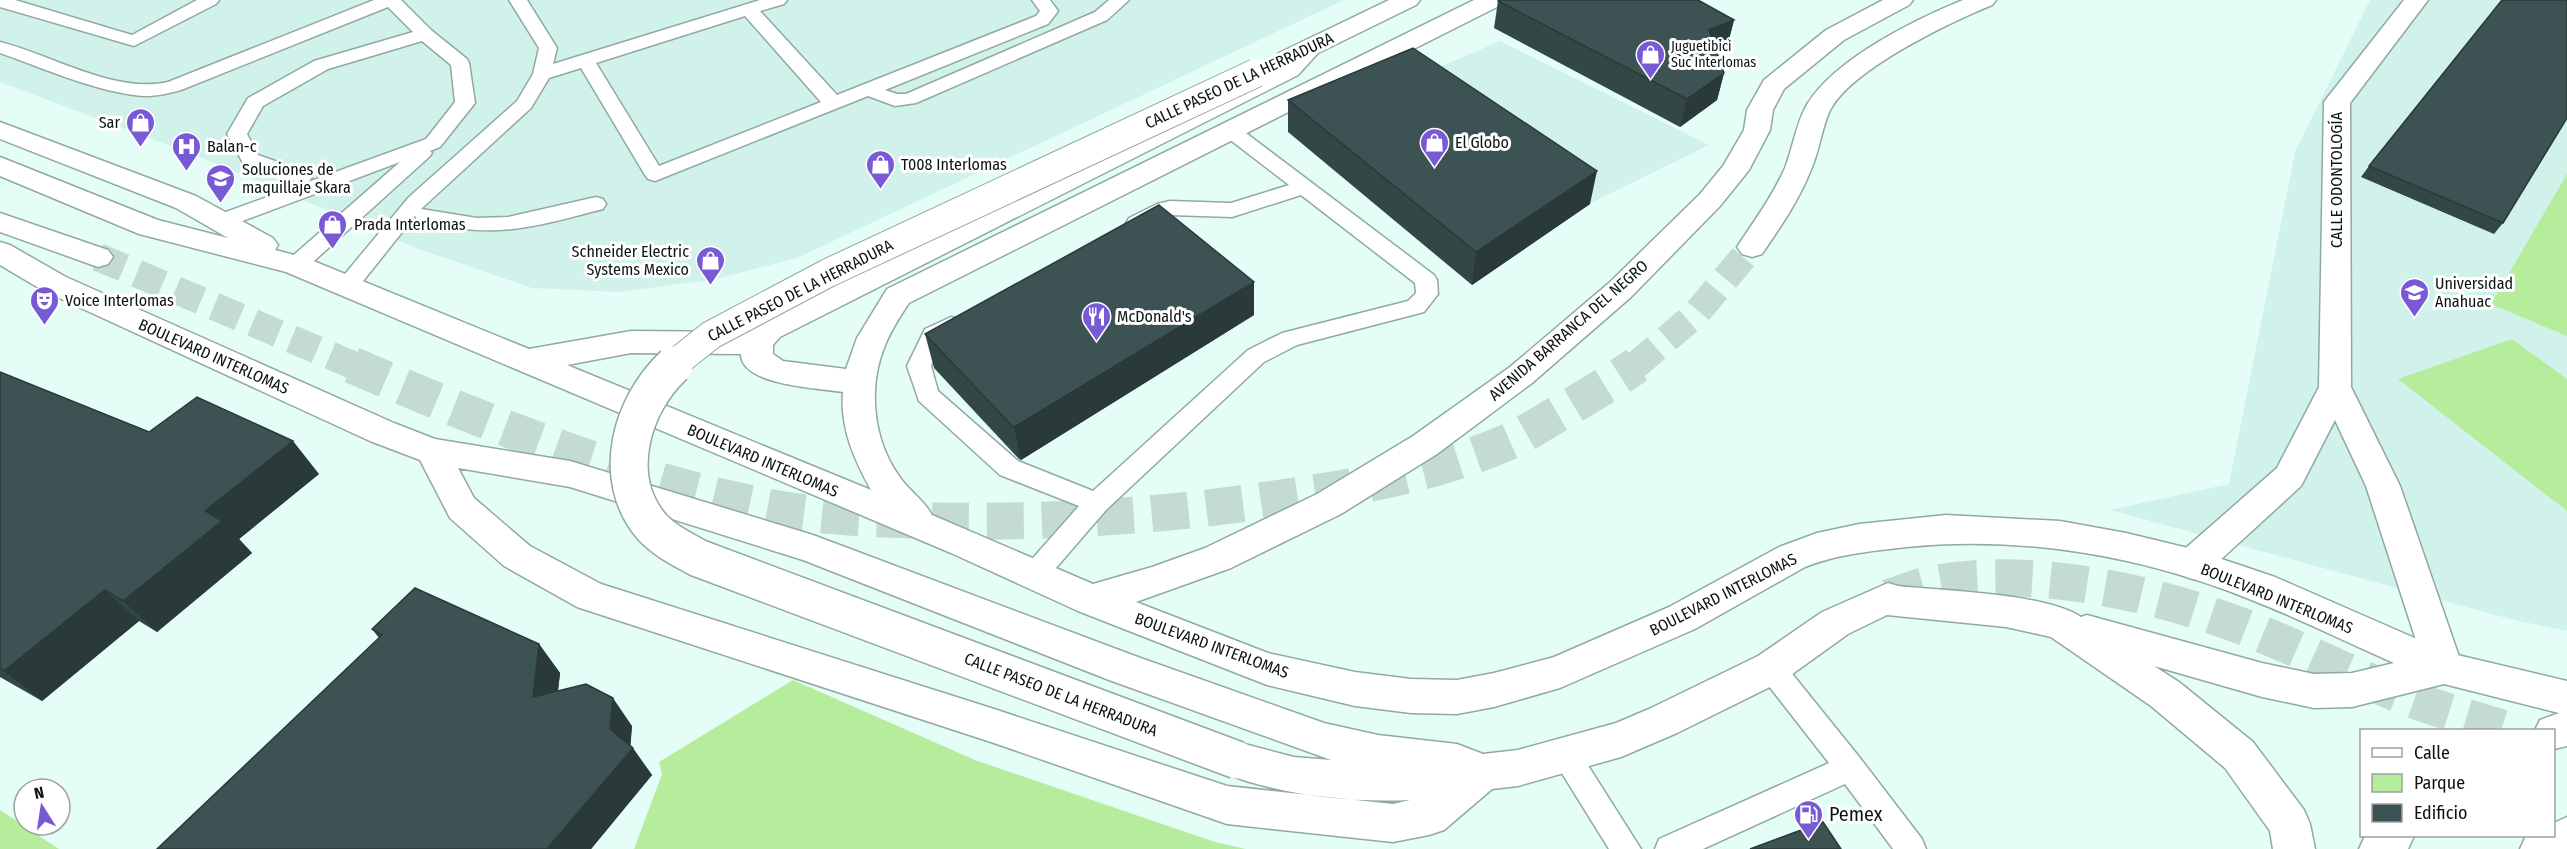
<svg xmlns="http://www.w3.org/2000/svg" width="2567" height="849" viewBox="0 0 2567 849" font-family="'Fira Sans Condensed',sans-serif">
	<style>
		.built { fill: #d0f2eb }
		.green { fill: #b6ed9d }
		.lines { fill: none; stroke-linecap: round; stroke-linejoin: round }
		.secondary-tunnel-far1 { stroke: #c3dad5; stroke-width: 28; stroke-dasharray: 28 14; stroke-linecap: butt }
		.secondary-tunnel { stroke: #c3dad5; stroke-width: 37; stroke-dasharray: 37 18; stroke-linecap: butt }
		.lane-casing { stroke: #91a8a3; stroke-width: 3 }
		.street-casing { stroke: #91a8a3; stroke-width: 3 }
		.secondary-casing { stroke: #91a8a3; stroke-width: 3 }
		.lane { fill: #fff; fill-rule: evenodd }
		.street { fill: #fff; fill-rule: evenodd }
		.secondary { fill: #fff; fill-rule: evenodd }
		.secondary-bridge-far1-casing { stroke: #91a8a3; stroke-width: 30; stroke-linecap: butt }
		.secondary-bridge-casing { stroke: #91a8a3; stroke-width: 40; stroke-linecap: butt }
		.secondary-bridge-far1 { stroke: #fff; stroke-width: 28 }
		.secondary-bridge { stroke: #fff; stroke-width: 37 }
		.wall { fill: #344747 }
		.shaded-wall { fill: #2a393a }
		.building { fill: #3c5253; stroke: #2a393a; stroke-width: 1.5 }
		.labels { text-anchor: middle; stroke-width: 6; stroke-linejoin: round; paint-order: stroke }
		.far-poi-label { font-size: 14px; fill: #0b1412; stroke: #fff; text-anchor: start }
		.street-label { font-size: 16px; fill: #0b1412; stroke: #fff }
		.poi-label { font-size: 16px; fill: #0b1412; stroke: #fff; text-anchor: start }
		.near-poi-label { font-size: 20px; fill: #0b1412; stroke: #fff; text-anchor: start }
	</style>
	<rect width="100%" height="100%" fill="#e4fdf7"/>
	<path class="built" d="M0 0H1344L797 258 716 279 620 292 532 288 419 249 210 161 0 82Z
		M2370 0H2567V631L2514 620 2110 510 2229 484 2295 152Z
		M1500 41 1709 145 1591 203 1410 80Z"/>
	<path class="green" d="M2567 174V336L2491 304Z
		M2512 339 2567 379V511L2398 379Z
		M793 680 975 760 1215 842 1246 849H634L662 774 659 762Z
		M0 810 59 849H0Z"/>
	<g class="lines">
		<path class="secondary-tunnel-far1" d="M98 257 355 366
			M1635 366 1695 315 1752 247"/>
		<path class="secondary-tunnel" d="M352 365C487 423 627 480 772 508 827 518 884 519 940 521 1057 523 1173 515 1288 497 1363 486 1440 472 1510 441 1524 435 1537 426 1551 418 1580 401 1609 384 1637 365
			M1888 598C1901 594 1914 588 1927 585 2009 567 2115 585 2195 610 2264 631 2329 665 2396 693 2432 708 2471 718 2508 730"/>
		<defs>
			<path id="lane" d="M0 0H15L132 35 197 0H219L216 4 134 46 0 7Z
				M374 0H401L431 30 467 59 469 63 475 103 440 147 430 151 432 153 429 157 304 270 296 272 288 270 285 265 288 260 400 162 229 226 222 228 215 226 212 221 215 216 426 139 455 102 451 65 422 41 328 69 263 106 247 134 258 155 309 173 312 177 309 181 302 183 295 181 243 163 227 134 248 98 314 61 413 32 388 7 181 90C166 94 150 98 134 95 89 89 43 68 0 53V42C52 55 114 94 168 82Z
				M509 0H527L557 48 553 64 760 0H787L784 4 760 11 837 95 1036 16 1040 11 1032 0H1050L1058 11 1048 24 885 90 897 94H906L1095 12 1109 0H1129L1107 20 916 103 895 106 868 96 655 181 648 179 645 175 581 68 549 78 531 108 421 209 477 218 508 217 596 197 603 199 606 204 603 209C530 228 494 240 418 220L415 216 356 290 348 292 340 290 337 285 340 280 409 197 517 101 533 74 539 48ZM745 16 821 102 659 166 596 63Z
				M1231 125 1238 127 1434 275 1437 280 1438 294 1424 312 1297 345 1264 362 1106 510 1043 583 1034 586 1025 583 1021 575 1025 567 1079 506 1000 475 919 401 907 366 925 329 951 317 959 319 962 325 959 331 942 340 931 366 938 391 1018 461 1093 491 1248 350 1282 333 1408 301 1416 293 1415 283 1301 195 1232 217 1170 215 1143 228 1136 230 1129 228 1126 223 1129 218 1157 204 1170 201 1231 203 1289 185 1224 135 1221 131 1224 127Z
				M1771 656 1781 660 1860 758 1922 839 1926 849H1893L1845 784 1703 849H1655L1659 839 1829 763 1761 676 1757 668 1761 660Z
				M1565 741 1575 745 1641 849H1609L1550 754 1555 745Z"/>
			<path id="street" d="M2404 0H2428L2350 103 2351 387 2400 486 2463 668 2457 680 2444 684 2431 680 2425 668 2366 486 2335 420 2301 486 2205 574 2192 579 2179 574 2174 564 2179 554 2277 468 2319 387 2324 102Z"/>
			<path id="secondary" d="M1389 0H1420L1416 5 1318 53 1298 75 780 337 773 345V354L783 361 846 369 857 338 887 289 1474 0H1505L1501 5 909 303C899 318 890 332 884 348 868 388 873 440 899 476 908 490 924 500 932 515L1093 584 1152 567 1205 548 1317 494 1413 436 1510 367 1609 283 1700 194 1723 166 1744 130 1747 110 1764 80 1826 30 1883 0H1913L1909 5 1844 40 1784 89 1773 110 1770 130 1749 170 1720 206 1631 297 1532 383 1437 454 1341 514 1231 568 1136 602 1268 653 1355 672 1411 679 1457 680 1494 673 1554 657 1669 607 1779 547 1817 533 1859 524 1946 515 2060 521 2126 533 2192 549 2275 577 2449 653 2567 681V746L2554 749V730H2535L2540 720 2559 713 2444 684 2352 707 2314 708 2262 697 2154 666 2179 682 2253 742 2304 810 2310 824 2315 849H2273L2270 831 2225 768 2151 706 2051 637 2006 627 1887 615 1848 634 1784 680 1677 733 1621 757 1518 786 1492 789 1444 830 1429 835 1393 842 1227 824 994 743 577 607 504 566 450 518 420 460 370 441 44 291 0 265V242L10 245 66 277 394 423 435 439 570 461 813 535 1135 656 1324 723 1378 735 1457 744 1483 754 1518 750 1616 723 1649 709 1758 656 1822 612 1888 583 1898 586C1943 591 2045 593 2081 617L2087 615 2262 663 2314 674 2352 673 2394 663C2346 642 2298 618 2249 599 2142 556 2021 535 1907 547 1872 551 1837 554 1805 567L1695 629 1560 688 1494 707 1457 714 1411 713 1355 706 1267 685 1078 611 951 553 286 272 139 234 0 176V157L158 220 228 238 176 208 0 139V122L196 196 273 238 278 245 275 250 306 258 529 349 631 331 749 332 758 321 1280 65 1275 58 1279 53ZM631 353 741 354C741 386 820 388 843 392 840 428 854 459 871 490L567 365ZM458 468 570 487 803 560 1109 680 1331 760 1294 757 1237 742 1223 747 1217 760 1223 773C1282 795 1347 803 1410 800L1393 804 1227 786 994 709 601 584 530 546 474 498Z
				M1963 0H1996L1992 5C1950 22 1855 68 1832 107 1823 121 1820 149 1812 167 1800 199 1781 226 1762 254L1752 257 1742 254 1737 247C1754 221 1772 197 1785 168 1793 148 1796 122 1808 103 1837 58 1914 20 1963 0Z
				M0 213 108 250 113 257 108 264 98 267 0 232Z
				M2567 817V849H2520L2526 836H2554V823Z
				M2365 836H2414L2408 849H2359Z"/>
		</defs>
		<use href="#lane" class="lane-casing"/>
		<use href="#street" class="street-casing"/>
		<use href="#secondary" class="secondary-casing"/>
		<use href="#lane" class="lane"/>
		<use href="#street" class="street"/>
		<use href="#secondary" class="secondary"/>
		<defs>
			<path id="secondary-bridge-far1" d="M672 366 711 335 828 273 1256 73"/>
			<path id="secondary-bridge" d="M674 365C631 405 610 478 652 527 665 541 682 549 698 558L1237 760"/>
		</defs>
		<use href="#secondary-bridge-far1" class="secondary-bridge-far1-casing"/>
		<use href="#secondary-bridge" class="secondary-bridge-casing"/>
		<use href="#secondary-bridge-far1" class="secondary-bridge-far1"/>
		<use href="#secondary-bridge" class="secondary-bridge"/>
	</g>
	<path class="wall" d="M1498 1 1734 20 1727 47 1716 52 1724 73 1717 100 1680 127 1494 28Z
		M1288 100 1590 204 1472 285 1288 132Z
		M2369 166 2503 223 2494 234 2361 177Z
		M1254 282V315L1021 460 1019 459 934 368 925 334Z
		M0 372 149 432 319 474 239 539 252 553 157 632 139 621 42 701 0 677Z
		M372 629 539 644 560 673 558 691 632 726 630 746 652 775 591 849H157L379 638Z"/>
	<path class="shaded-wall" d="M1734 20 1727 47 1701 57 1709 30Z
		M1724 73 1717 100 1680 127 1687 99Z
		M1597 171 1590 204 1472 285 1476 252Z
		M1254 282V315L1021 460 1014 427Z
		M293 441 319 474 239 539 252 553 157 632 123 601 205 511Z
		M105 590 139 621 42 701 4 671Z
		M539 644 560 673 554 725 533 697Z
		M613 698 632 726 630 752 633 748 652 775 591 849H547L610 729Z"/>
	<path class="building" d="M1499 0H1698L1734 20 1709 30 1724 73 1687 99 1498 1Z
		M2502 0H2567V118L2503 223 2369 166Z
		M1413 48 1597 171 1476 252 1288 100Z
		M1159 205 1254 282 1014 427 1012 426 925 334Z
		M0 372 149 432 197 397 293 441 205 511 222 521 123 601 105 590 4 671 0 668Z
		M415 588 539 644 533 697 586 684 613 698 610 729 633 748 547 849H157L382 635 372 629Z
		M1823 822 1841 849H1750Z"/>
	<defs>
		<symbol id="shop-pin" viewBox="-11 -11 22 30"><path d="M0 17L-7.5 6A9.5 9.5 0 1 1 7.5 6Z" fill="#795ad5" stroke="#fff"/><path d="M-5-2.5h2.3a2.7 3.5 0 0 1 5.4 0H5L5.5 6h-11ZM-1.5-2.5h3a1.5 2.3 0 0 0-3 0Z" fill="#fff"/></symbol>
		<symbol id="hospital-pin" viewBox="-11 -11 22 30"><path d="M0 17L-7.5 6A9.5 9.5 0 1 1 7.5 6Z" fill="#795ad5" stroke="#fff"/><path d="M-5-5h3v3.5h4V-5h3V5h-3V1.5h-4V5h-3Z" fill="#fff"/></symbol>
		<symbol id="university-pin" viewBox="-11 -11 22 30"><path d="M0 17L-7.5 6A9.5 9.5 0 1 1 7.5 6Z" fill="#795ad5" stroke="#fff"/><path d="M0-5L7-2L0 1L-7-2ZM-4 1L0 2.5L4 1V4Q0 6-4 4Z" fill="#fff"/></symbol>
		<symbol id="theatre-pin" viewBox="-11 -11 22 30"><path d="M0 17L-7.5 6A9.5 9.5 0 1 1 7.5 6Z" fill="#795ad5" stroke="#fff"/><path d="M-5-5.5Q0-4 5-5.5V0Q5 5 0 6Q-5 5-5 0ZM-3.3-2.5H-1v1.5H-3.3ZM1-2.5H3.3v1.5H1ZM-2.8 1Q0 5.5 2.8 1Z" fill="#fff"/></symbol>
		<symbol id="restaurant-pin" viewBox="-11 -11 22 30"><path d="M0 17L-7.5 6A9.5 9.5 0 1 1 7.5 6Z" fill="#795ad5" stroke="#fff"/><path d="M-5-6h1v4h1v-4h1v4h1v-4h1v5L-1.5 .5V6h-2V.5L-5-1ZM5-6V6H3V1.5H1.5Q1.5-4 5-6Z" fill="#fff"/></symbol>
		<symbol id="fuel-pin" viewBox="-11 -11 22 30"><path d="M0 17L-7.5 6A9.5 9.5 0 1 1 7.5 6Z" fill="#795ad5" stroke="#fff"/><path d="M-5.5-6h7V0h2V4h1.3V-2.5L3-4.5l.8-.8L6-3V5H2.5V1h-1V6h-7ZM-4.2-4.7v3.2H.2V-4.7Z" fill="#fff"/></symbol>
	</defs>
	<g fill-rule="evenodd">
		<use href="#shop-pin" x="1634" y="38" width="33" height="45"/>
		<use href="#shop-pin" x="124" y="106" width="33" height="45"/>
		<use href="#shop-pin" x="1418" y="126" width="33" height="45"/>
		<use href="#hospital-pin" x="170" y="130" width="33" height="45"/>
		<use href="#shop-pin" x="864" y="148" width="33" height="45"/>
		<use href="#university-pin" x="204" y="162" width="33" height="45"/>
		<use href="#shop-pin" x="316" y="208" width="33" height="45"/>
		<use href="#shop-pin" x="694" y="244" width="33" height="45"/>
		<use href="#university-pin" x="2398" y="276" width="33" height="45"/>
		<use href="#theatre-pin" x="28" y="284" width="33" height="45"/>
		<use href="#restaurant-pin" x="1080" y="300" width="33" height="45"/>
		<use href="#fuel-pin" x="1792" y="798" width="33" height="45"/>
	</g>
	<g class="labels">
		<g class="far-poi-label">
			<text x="1671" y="51">Juguetibici<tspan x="1671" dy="16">Suc Interlomas</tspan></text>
		</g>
		<g class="street-label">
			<text transform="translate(1239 80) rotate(-25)" y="6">CALLE PASEO DE LA HERRADURA</text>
			<text transform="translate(2336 180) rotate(-90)" y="6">CALLE ODONTOLOGÍA</text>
			<text transform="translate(800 290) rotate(-27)" y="6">CALLE PASEO DE LA HERRADURA</text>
			<text transform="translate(1568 330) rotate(-41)" y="6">AVENIDA BARRANCA DEL NEGRO</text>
			<text transform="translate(214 356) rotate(24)" y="6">BOULEVARD INTERLOMAS</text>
			<text transform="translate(763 460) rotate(23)" y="6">BOULEVARD INTERLOMAS</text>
			<text transform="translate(1723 594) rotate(-27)" y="6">BOULEVARD INTERLOMAS</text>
			<text transform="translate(2277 598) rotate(22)" y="6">BOULEVARD INTERLOMAS</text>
			<text transform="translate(1212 645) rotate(20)" y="6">BOULEVARD INTERLOMAS</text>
			<text transform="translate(1061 694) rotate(21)" y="6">CALLE PASEO DE LA HERRADURA</text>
		</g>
		<g class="poi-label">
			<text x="120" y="128" text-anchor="end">Sar</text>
			<text x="1455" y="148">El Globo</text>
			<text x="207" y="152">Balan-c</text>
			<text x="901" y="170">T008 Interlomas</text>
			<text x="242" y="175">Soluciones de<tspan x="242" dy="18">maquillaje Skara</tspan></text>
			<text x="354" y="230">Prada Interlomas</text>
			<text x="689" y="257" text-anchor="end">Schneider Electric<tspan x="689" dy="18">Systems Mexico</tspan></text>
			<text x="2435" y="289">Universidad<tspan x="2435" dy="18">Anahuac</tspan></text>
			<text x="65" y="306">Voice Interlomas</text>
			<text x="1117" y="322">McDonald's</text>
		</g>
		<g class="near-poi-label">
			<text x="1829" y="821">Pemex</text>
		</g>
	</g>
	<rect x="2360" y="729" width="195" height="108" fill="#ffffff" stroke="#9da1a0" stroke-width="1.5"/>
	<rect x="2372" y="748" width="30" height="9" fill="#ffffff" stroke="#9da1a0" stroke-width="1.5"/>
	<text x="2414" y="759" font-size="18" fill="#0b1412">Calle</text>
	<rect x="2372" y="774" width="30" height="18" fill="#b6ed9d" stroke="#9da1a0" stroke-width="1.5"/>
	<text x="2414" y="789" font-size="18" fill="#0b1412">Parque</text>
	<rect x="2372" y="804" width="30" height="18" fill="#3c5253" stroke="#9da1a0" stroke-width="1.5"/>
	<text x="2414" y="819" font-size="18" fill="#0b1412">Edificio</text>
	<g transform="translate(42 807) rotate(348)"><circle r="28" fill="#ffffff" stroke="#9da1a0" stroke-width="1.5"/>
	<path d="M0-4.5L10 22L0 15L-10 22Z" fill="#795ad5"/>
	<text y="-9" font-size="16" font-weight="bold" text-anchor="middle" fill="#0b1412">N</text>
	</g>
</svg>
